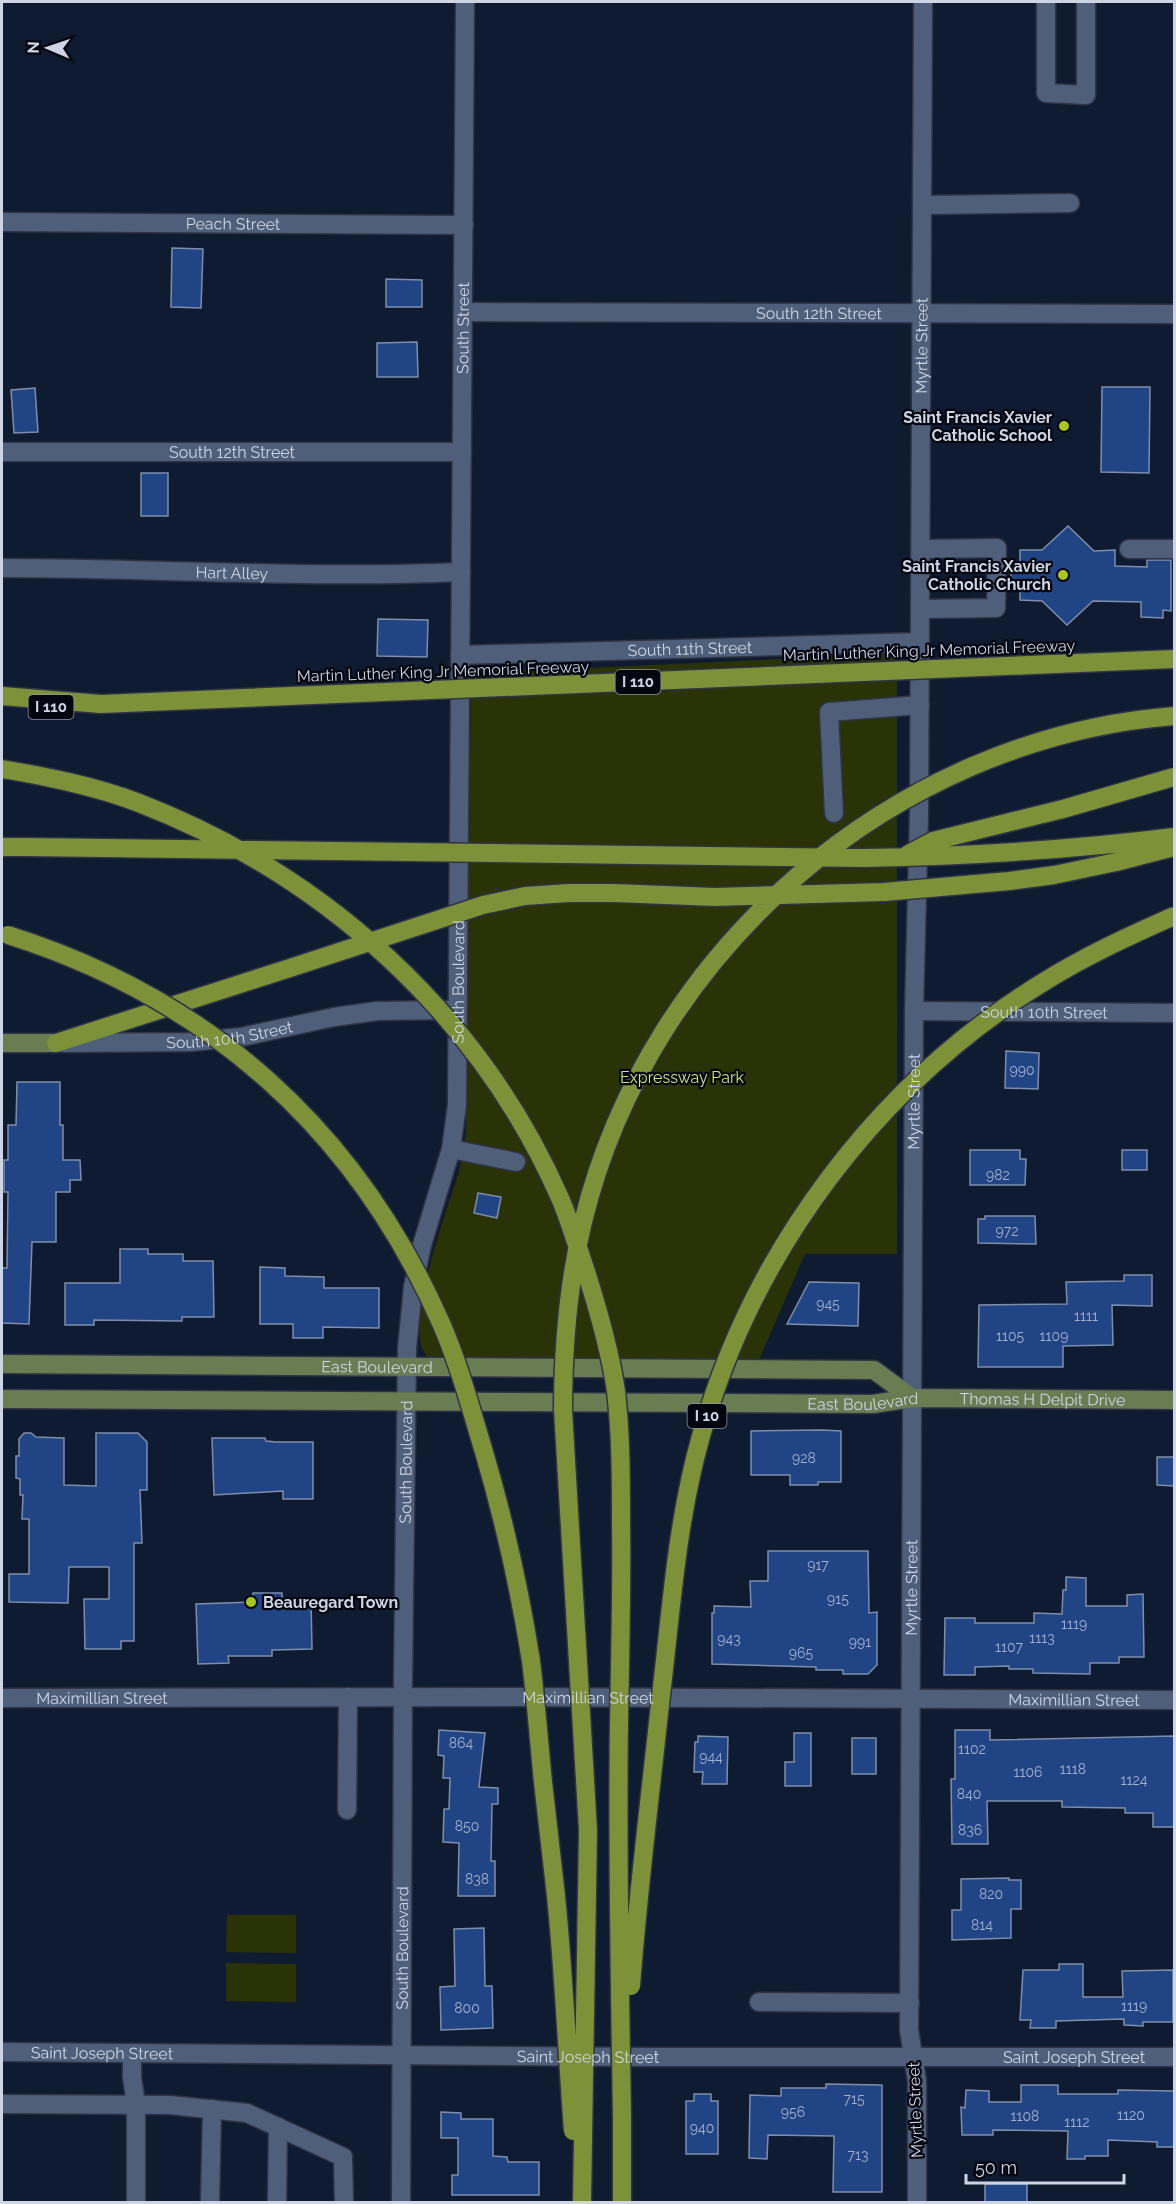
<svg xmlns="http://www.w3.org/2000/svg" width="1176" height="2204" viewBox="0 0 1176 2204" font-family="Raleway,sans-serif">
	<style>
		.green { fill: #2a3306 }
		.building { fill: #214484; stroke: #7e8eaa; stroke-width: 1.5 }
		.lines { fill: none; stroke-linecap: round; stroke-linejoin: round }
		.minor-casing { stroke: #2e3345; stroke-width: 21 }
		.major-casing { stroke: #2e3345; stroke-width: 21 }
		.highway-casing { stroke: #2e3345; stroke-width: 21 }
		.minor { stroke: #505f79; stroke-width: 18 }
		.major { stroke: #6a7d52; stroke-width: 18 }
		.highway { stroke: #7c9138; stroke-width: 18 }
		.highway-bridge-casing { stroke: #2e3345; stroke-width: 21; stroke-linecap: butt }
		.highway-bridge { stroke: #7c9138; stroke-width: 18 }
		.poi-dot { fill: #a8c71d; stroke: #03060f; stroke-width: 2 }
		.labels { text-anchor: middle; stroke-width: 4.5; stroke-linejoin: round; paint-order: stroke }
		.number-label { font-size: 14px; fill: #a2b1cd }
		.shield { fill: #03060f; stroke: #9097a5; stroke-width: 1.5 }
		.shield-label { font-size: 15px; font-weight: bold; fill: #cdd5e5 }
		.street-label { font-size: 16px; fill: #cdd5e5; stroke: #03060f }
		.poi-label { font-size: 16px; font-weight: bold; fill: #cdd5e5; stroke: #03060f; text-anchor: end }
		.park-label { font-size: 16px; fill: #cae673; stroke: #03060f }
	</style>
	<rect width="100%" height="100%" fill="#0f1b31"/>
	<path class="green" d="M885 654 895 657 897 661V1254H805L759 1360 433 1359C393 1349 453 1195 460 1168 462 1156 464 1144 466 1132L471 672 475 669 545 670Z
		M227 1915H296V1953L226 1952Z
		M226 1963 296 1964V2002L226 2001Z"/>
	<path class="building" d="M172 248 203 249 201 308 171 307Z
		M386 279 422 280V307H386Z
		M417 342 418 377H377V343Z
		M1102 387H1150L1149 473 1101 472Z
		M35 388 38 432 14 433 11 390Z
		M141 473H168V516H141Z
		M1068 526 1094 551 1115 550V566L1147 567V560H1171V611L1163 610V618L1141 617V602L1093 601 1067 625 1042 601 1020 600V588H1011V563H1020V550H1042Z
		M378 619 428 620 427 657 377 656Z
		M1006 1051 1039 1053 1038 1089 1005 1088Z
		M17 1082H60V1125H63V1160H80L81 1180H70V1192H56V1242H32L29 1324 2 1323V1268H7L8 1192H4V1160H8V1125H16Z
		M970 1150H1020V1159H1026L1025 1185H970Z
		M1122 1150H1147V1170H1122Z
		M478 1193 501 1197 497 1218 474 1213Z
		M985 1216H1035L1036 1244 978 1243V1219H985Z
		M120 1249H148V1254H183V1261H213L214 1317H182V1321L94 1320V1325H65V1283H120Z
		M260 1267 285 1268V1276L324 1277V1288H379V1328L323 1327V1338H293V1324H260Z
		M1124 1275H1152V1306L1112 1305 1113 1345 1063 1346V1367H978L979 1305 1067 1304 1066 1282 1124 1281Z
		M809 1282 859 1283 858 1326 787 1324Z
		M822 1430 841 1431V1482H818V1485H790V1475H751V1431Z
		M24 1433H31L36 1437 64 1438V1485L96 1486V1433H138L147 1442V1490H140L142 1543H134V1641H121V1649H85L84 1599H109V1567H69L68 1603 9 1602V1574H29V1519H22L23 1495H20V1479L16 1478V1456H19V1439Z
		M212 1438H265L266 1441 276 1442H313V1499H283V1491L214 1495Z
		M1157 1457H1174V1486L1157 1485Z
		M768 1551H868L869 1613 877 1612V1665L868 1674H843V1670H816V1667L712 1664V1613H714V1606L751 1607 750 1581H768Z
		M1066 1577 1086 1578V1606H1127V1595L1143 1594 1144 1657H1119V1663H1090V1674L1033 1673V1669H1009V1666L975 1667V1675H944L945 1618H975V1623H1034V1613L1062 1614 1063 1590H1066Z
		M253 1593H282V1600L311 1599 312 1649 272 1650V1656H228L229 1663 198 1664 196 1604 253 1602Z
		M439 1730 485 1733 479 1787 498 1788V1804H492L491 1861H495V1896H458L459 1843 443 1842 444 1809H449L450 1778H443L444 1756 438 1755Z
		M955 1730H990V1740L1174 1736V1827H1153V1813H1125V1808L1062 1807V1801H987L988 1844H952L951 1779H955Z
		M794 1733H811V1786H785V1762H794Z
		M698 1736 728 1737 727 1784H702L703 1772H694L695 1742H698Z
		M852 1738H876V1774H852Z
		M1009 1878V1880H1021V1909H1011V1938L952 1940V1910H961V1879Z
		M484 1928 485 1986H492L493 2028 441 2030 440 1987 455 1986 454 1929Z
		M1059 1964H1083V1997H1123L1122 1971 1173 1970V2022H1143V2026L1124 2025V2019L1056 2021V2028H1030L1031 2020H1020L1023 1970H1059Z
		M826 2084 882 2085V2192H833L834 2136 768 2135 767 2159 749 2158 750 2095 781 2096V2088H826Z
		M1021 2085H1058V2094H1118V2090L1174 2091V2147H1157V2142L1108 2140V2156H1085V2159H1067L1068 2131 993 2130V2135H962L961 2107 965 2108 966 2090 989 2091V2102H1021Z
		M694 2094H711V2101H718V2154H686V2101H694Z
		M441 2112 461 2113V2119H493V2156L507 2157 508 2162H539V2195H452V2175H458V2138H441Z
		M985 2184H1027V2202H985Z"/>
	<g class="lines">
		<defs>
			<g id="minor">
				<path d="M1046 2V93L1086 95V2"/>
				<path d="M922 205 1070 203"/>
				<path id="s1" d="M2 222 464 225"/>
				<path id="s2" d="M463 312 1174 314"/>
				<path id="s3" d="M2 452H462"/>
				<path d="M1129 549H1174"/>
				<path id="s4" d="M2 568C154 568 308 579 461 572"/>
				<path d="M920 609 996 608 997 548 921 549"/>
				<path id="s5" d="M460 655 920 642"/>
				<path d="M834 813 829 712 920 705"/>
				<path id="s6" d="M914 1011 1174 1013"/>
				<path id="s7" d="M64 1043 191 1042 241 1037 334 1017 377 1011 450 1010"/>
				<path d="M451 1149 516 1162"/>
				<path id="s8" d="M2 1698 517 1697 1174 1700"/>
				<path d="M347 1810 348 1697"/>
				<path d="M759 2002 910 2003"/>
				<path id="s9" d="M2 2052 648 2057H1174"/>
				<path d="M132 2053V2077L136 2105V2202"/>
				<path d="M2 2104 170 2105 247 2113 343 2157 344 2202"/>
				<path d="M210 2202 212 2109"/>
				<path d="M277 2202 278 2127"/>
				<path id="s10" d="M401 2202 403 1680 407 1348 413 1287 422 1245 451 1149 457 1105 465 2"/>
				<path id="s11" d="M917 2202V2081L909 2030 914 1011 919 813 923 2"/>
			</g>
			<g id="major">
				<path d="M2 1043H56"/>
				<path id="s12" d="M2 1364 874 1370 912 1398"/>
				<path id="s13" d="M2 1399 873 1404 912 1398 1174 1400"/>
			</g>
			<path id="highway" d="M2 696 101 704
				M2 847H26
				M56 1043 293 967
				M622 2117V2202"/>
		</defs>
		<use href="#minor" class="minor-casing"/>
		<use href="#major" class="major-casing"/>
		<use href="#highway" class="highway-casing"/>
		<use href="#minor" class="minor"/>
		<use href="#major" class="major"/>
		<use href="#highway" class="highway"/>
		<defs>
			<path id="highway-bridge" d="M101 704 1174 659
				M2 769C48 777 95 786 139 803 325 875 479 1014 560 1198 568 1216 573 1235 580 1253 595 1298 609 1344 616 1391 621 1435 621 1479 621 1524 622 1591 620 1658 619 1724 617 1855 620 1986 622 2117
				M26 847 864 858C968 856 1071 850 1174 837
				M907 855 933 841 1063 809 1174 777
				M8 935C210 999 356 1130 441 1323 459 1364 471 1409 484 1452 504 1520 520 1591 531 1661 536 1701 539 1742 543 1782 547 1820 552 1858 556 1896 564 1974 567 2053 573 2131
				M293 967 483 905 525 896 569 893H614L715 897 884 892 1009 881 1054 875 1116 862 1174 847
				M631 1986C638 1892 650 1798 660 1704 671 1614 676 1524 701 1436 753 1250 878 1084 1042 983 1085 956 1129 936 1174 916
				M582 2202 588 1830 563 1410C563 1347 568 1284 583 1222 649 950 894 738 1174 716"/>
		</defs>
		<use href="#highway-bridge" class="highway-bridge-casing"/>
		<use href="#highway-bridge" class="highway-bridge"/>
	</g>
	<g class="poi-dot">
		<circle cx="1064" cy="426" r="6"/>
		<circle cx="1063" cy="575" r="6"/>
		<circle cx="251" cy="1602" r="6"/>
	</g>
	<g class="labels">
		<g class="number-label">
			<text x="1022" y="1075">990</text>
			<text x="998" y="1180">982</text>
			<text x="1007" y="1236">972</text>
			<text x="828" y="1309">945</text>
			<text x="1086" y="1321">1111</text>
			<text x="1010" y="1341">1105</text>
			<text x="1054" y="1341">1109</text>
			<text x="804" y="1463">928</text>
			<text x="818" y="1570">917</text>
			<text x="838" y="1604">915</text>
			<text x="1074" y="1629">1119</text>
			<text x="1042" y="1643">1113</text>
			<text x="729" y="1644">943</text>
			<text x="860" y="1647">991</text>
			<text x="1009" y="1652">1107</text>
			<text x="801" y="1658">965</text>
			<text x="461" y="1748">864</text>
			<text x="972" y="1754">1102</text>
			<text x="711" y="1762">944</text>
			<text x="1073" y="1774">1118</text>
			<text x="1028" y="1777">1106</text>
			<text x="1134" y="1785">1124</text>
			<text x="969" y="1799">840</text>
			<text x="467" y="1831">850</text>
			<text x="970" y="1835">836</text>
			<text x="477" y="1884">838</text>
			<text x="991" y="1899">820</text>
			<text x="982" y="1930">814</text>
			<text x="1134" y="2011">1119</text>
			<text x="467" y="2013">800</text>
			<text x="854" y="2104">715</text>
			<text x="793" y="2117">956</text>
			<text x="1131" y="2120">1120</text>
			<text x="1025" y="2121">1108</text>
			<text x="1077" y="2127">1112</text>
			<text x="702" y="2133">940</text>
			<text x="858" y="2160">713</text>
		</g>
		<g class="shield">
			<rect x="615.5" y="670" width="45" height="24" rx="4.5"/>
			<rect x="28.5" y="695" width="45" height="24" rx="4.5"/>
			<rect x="687.5" y="1404" width="39" height="24" rx="4.5"/>
		</g>
		<g class="shield-label">
			<text x="638" y="687">I 110</text>
			<text x="51" y="712">I 110</text>
			<text x="707" y="1421">I 10</text>
		</g>
		<g class="street-label">
			<text dy="6" stroke="none"><textPath href="#s1" startOffset="231">Peach Street</textPath></text>
			<text dy="6" stroke="none"><textPath href="#s2" startOffset="356">South 12th Street</textPath></text>
			<text dy="6" stroke="none"><textPath href="#s10" startOffset="1880">South Street</textPath></text>
			<text dy="6" stroke="none"><textPath href="#s11" startOffset="1857">Myrtle Street</textPath></text>
			<text dy="6" stroke="none"><textPath href="#s3" startOffset="230">South 12th Street</textPath></text>
			<text dy="6" stroke="none"><textPath href="#s4" startOffset="230">Hart Alley</textPath></text>
			<text dy="6" stroke="none"><textPath href="#s5" startOffset="230">South 11th Street</textPath></text>
			<text transform="translate(929 650) rotate(-2)" y="6">Martin Luther King Jr Memorial Freeway</text>
			<text transform="translate(443 671) rotate(-2)" y="6">Martin Luther King Jr Memorial Freeway</text>
			<text dy="6" stroke="none"><textPath href="#s10" startOffset="1226">South Boulevard</textPath></text>
			<text dy="6" stroke="none"><textPath href="#s6" startOffset="130">South 10th Street</textPath></text>
			<text dy="6" stroke="none"><textPath href="#s7" startOffset="166">South 10th Street</textPath></text>
			<text dy="6" stroke="none"><textPath href="#s11" startOffset="1101">Myrtle Street</textPath></text>
			<text dy="6" stroke="none"><textPath href="#s12" startOffset="375">East Boulevard</textPath></text>
			<text dy="6" stroke="none"><textPath href="#s13" startOffset="861">East Boulevard</textPath></text>
			<text dy="6" stroke="none"><textPath href="#s13" startOffset="1041">Thomas H Delpit Drive</textPath></text>
			<text dy="6" stroke="none"><textPath href="#s10" startOffset="740">South Boulevard</textPath></text>
			<text dy="6" stroke="none"><textPath href="#s11" startOffset="615">Myrtle Street</textPath></text>
			<text dy="6" stroke="none"><textPath href="#s8" startOffset="586">Maximillian Street</textPath></text>
			<text dy="6" stroke="none"><textPath href="#s8" startOffset="100">Maximillian Street</textPath></text>
			<text dy="6" stroke="none"><textPath href="#s8" startOffset="1072">Maximillian Street</textPath></text>
			<text dy="6" stroke="none"><textPath href="#s10" startOffset="254">South Boulevard</textPath></text>
			<text dy="6" stroke="none"><textPath href="#s9" startOffset="100">Saint Joseph Street</textPath></text>
			<text dy="6" stroke="none"><textPath href="#s9" startOffset="586">Saint Joseph Street</textPath></text>
			<text dy="6" stroke="none"><textPath href="#s9" startOffset="1072">Saint Joseph Street</textPath></text>
			<text transform="translate(915 2110) rotate(-92)" y="6">Myrtle Street</text>
		</g>
		<g class="poi-label">
			<text x="1052" y="423">Saint Francis Xavier<tspan x="1052" dy="18">Catholic School</tspan></text>
			<text x="1051" y="572">Saint Francis Xavier<tspan x="1051" dy="18">Catholic Church</tspan></text>
			<text x="263" y="1608" text-anchor="start">Beauregard Town</text>
		</g>
		<g class="park-label">
			<text x="682" y="1083">Expressway Park</text>
		</g>
	</g>
	<rect width="1176" height="2204" fill="none" stroke="#cdd5e5" stroke-width="6"/>
	<g transform="translate(48 48) rotate(272)" stroke="#03060f" stroke-width="4.5" paint-order="stroke">
	<path d="M0-4.5L10 22L0 15L-10 22Z" fill="#cdd5e5"/>
	<text y="-9" font-size="16" font-weight="bold" text-anchor="middle" fill="#cdd5e5">N</text>
	</g>
	<path d="M966 2174v9h158v-9" fill="none" stroke="#cdd5e5" stroke-width="3"/>
	<text x="975" y="2174" font-size="18" fill="#cdd5e5" stroke="#03060f" stroke-width="4.5" paint-order="stroke">50 m</text>
</svg>
